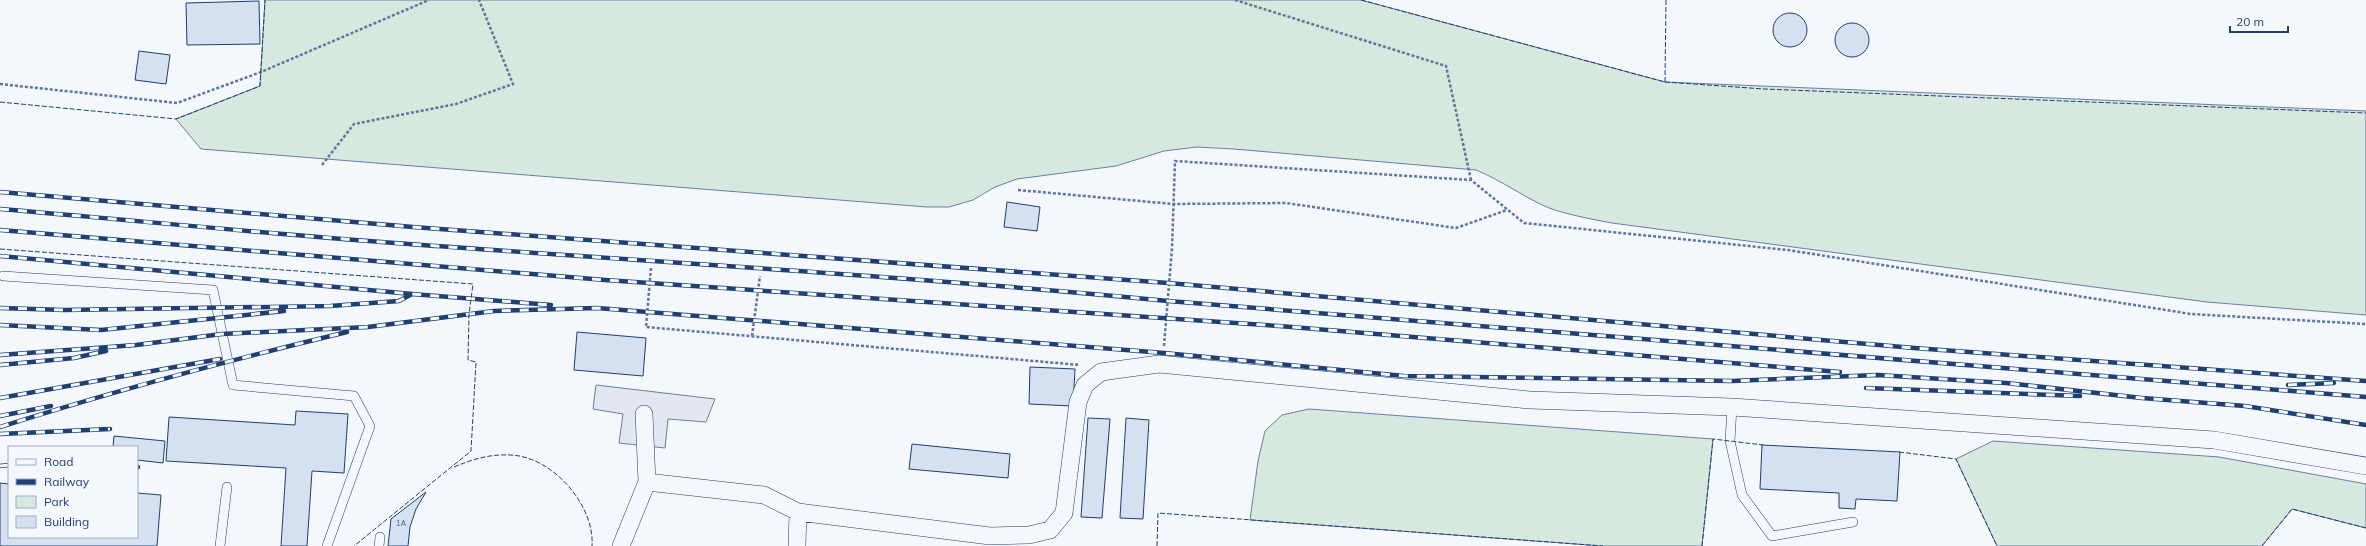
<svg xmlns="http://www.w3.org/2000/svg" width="2366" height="546" viewBox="0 0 2366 546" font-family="Mulish,sans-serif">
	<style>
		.green { fill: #d7e8df; stroke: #687fa3 }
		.parking { fill: #e3e8f0; stroke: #687fa3 }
		.building { fill: #d5e0f0; stroke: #1d3f73 }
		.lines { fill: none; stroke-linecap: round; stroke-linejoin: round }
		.service-casing { stroke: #1d3f73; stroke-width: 10 }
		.minor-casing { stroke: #1d3f73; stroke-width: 18 }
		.path { stroke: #5e769c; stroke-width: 2.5; stroke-dasharray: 3 2; stroke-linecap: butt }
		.service { stroke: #f4f7fb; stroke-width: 9 }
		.minor { stroke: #f4f7fb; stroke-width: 17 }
		.rail-casing { stroke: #1d3f73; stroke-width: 4.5 }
		.rail { stroke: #f4f7fb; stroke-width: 3; stroke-dasharray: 9; stroke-linecap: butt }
		.fence { stroke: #1d3f73; stroke-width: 1; stroke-dasharray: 5 2; stroke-linecap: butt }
		.labels { text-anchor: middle; stroke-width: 3; stroke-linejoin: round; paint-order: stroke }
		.number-label { font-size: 8px; fill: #4b6792 }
	</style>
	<rect width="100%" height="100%" fill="#f4f7fb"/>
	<path class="green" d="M265 0H1361L1665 82 2366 111V315L2207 302 1612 223C1591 219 1569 215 1549 208 1525 198 1501 180 1476 170L1234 149 1197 147 1164 151 1116 166 1017 179 995 187 973 200 949 207H927L201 149 176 119 260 86Z
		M1309 409 1713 439 1702 546H1603L1250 520 1258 461 1265 431 1282 415Z
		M1993 441 2219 457 2366 484V528L2292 509 2262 546H1997L1956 459Z"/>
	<path class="parking" d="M596 385 715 399 706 422 668 419 665 448 619 443 623 414 593 409Z"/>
	<path class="building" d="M259 1 260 44 187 45 186 3Z
		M1773 30a17 17 0 1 1 34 0a17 17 0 1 1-34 0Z
		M1835 40a17 17 0 1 1 34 0a17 17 0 1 1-34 0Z
		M139 51 170 55 166 84 135 80Z
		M1007 202 1040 207 1037 231 1004 227Z
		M577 332 646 338 643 376 574 370Z
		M1030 367 1075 369 1073 406 1029 404Z
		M296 411 348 414 344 473 312 471 307 546H281L286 468 166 461 169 417 295 425Z
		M1088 418 1110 419 1102 518 1081 517Z
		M1126 418 1149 420 1143 519 1120 518Z
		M114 436 165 441 163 463 137 460V447H113Z
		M912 444 1010 454 1008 478 909 469Z
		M1762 445 1900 452 1897 501 1856 499 1855 509 1839 508V493L1760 489Z
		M0 483 9 484V537H137V493L161 495 157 546H0Z
		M426 492 416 509 410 527 408 546H388L391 519Z"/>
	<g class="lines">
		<defs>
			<path id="service" d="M3 276 213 290 233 385 354 396 370 426 327 546
				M1732 407 1730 441 1742 495 1772 536 1853 522
				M220 546 227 487
				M379 546 380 537"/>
			<path id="minor" d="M644 414 647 482
				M621 546 647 482 764 495 798 512 990 536 1029 535 1050 530 1064 513 1078 402 1085 385 1101 372 1159 364 1530 400 1732 407 2214 440 2366 466
				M797 546 798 512"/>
		</defs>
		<use href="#service" class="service-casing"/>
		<use href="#minor" class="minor-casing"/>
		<path class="path" d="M1235 0 1446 66 1471 180
			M0 84 177 103 261 72 429 0
			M322 165 354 124 456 104 513 84 479 0
			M1018 190 1173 204 1286 203 1456 228 1507 210
			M651 268 646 327 1080 365
			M752 336 760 276
			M1164 346 1172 248 1175 161 1471 180 1524 223 1788 250 2191 314 2366 324"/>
		<use href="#service" class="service"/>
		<use href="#minor" class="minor"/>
		<defs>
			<path id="rail" d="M0 192 413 227 1168 283 1914 348 2366 381
				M0 209C141 221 281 235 422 245 671 263 920 277 1168 301L2366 397
				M0 230 605 280 1279 326 1840 372
				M0 256 412 294 551 305
				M0 308 64 310 330 306 399 301 412 294
				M0 325 101 330 284 311
				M0 355 136 345 222 334 368 327 494 311 597 308 1164 353 1404 376 1732 381 1878 375 2006 383 2142 398 2245 406 2366 425
				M0 365 74 358 106 351
				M2288 385 2334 383
				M1866 388 2080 396
				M0 398 220 359
				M0 416 51 406
				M0 427C114 391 230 360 347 332
				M0 434 110 429
				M0 466 9 465
				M137 467H138"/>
		</defs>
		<use href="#rail" class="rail-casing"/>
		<use href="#rail" class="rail"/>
		<path class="fence" d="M1361 0 1665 82 1764 89 2366 113
			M1665 82 1666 0
			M0 102 176 119 260 86 265 0
			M0 249 473 284 469 314 468 360 476 362 471 451 354 546
			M1899 452 1956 459 1997 546
			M454 467C473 459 490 454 510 455 552 456 595 505 592 546
			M1157 546 1158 513 1603 546
			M1702 546 1713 439 1763 445
			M2262 546 2292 509 2366 528"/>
	</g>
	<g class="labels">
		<g class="number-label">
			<text x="401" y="526">1А</text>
		</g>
	</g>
	<rect x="8" y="446" width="130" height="92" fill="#f4f7fb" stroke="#9eadc5"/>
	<rect x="16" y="459" width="20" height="6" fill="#f4f7fb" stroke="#9eadc5"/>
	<text x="44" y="466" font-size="12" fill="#1d3f73">Road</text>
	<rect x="16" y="479" width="20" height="6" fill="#1d3f73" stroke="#9eadc5"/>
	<text x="44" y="486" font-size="12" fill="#1d3f73">Railway</text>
	<rect x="16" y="496" width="20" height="12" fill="#d7e8df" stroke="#9eadc5"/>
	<text x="44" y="506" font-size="12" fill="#1d3f73">Park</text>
	<rect x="16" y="516" width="20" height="12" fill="#d5e0f0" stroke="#9eadc5"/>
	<text x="44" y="526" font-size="12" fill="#1d3f73">Building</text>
	<path d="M2230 26v6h58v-6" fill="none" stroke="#1d3f73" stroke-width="2"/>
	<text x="2236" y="26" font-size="12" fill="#1d3f73" stroke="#f4f7fb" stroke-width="3" paint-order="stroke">20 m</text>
</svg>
